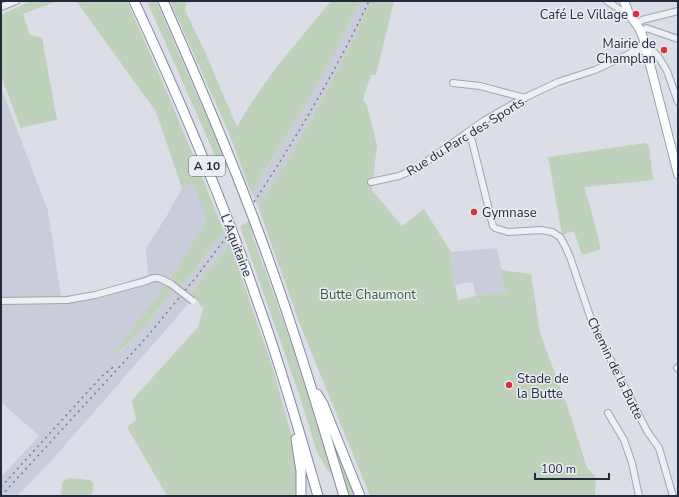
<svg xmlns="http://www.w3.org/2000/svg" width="679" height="497" viewBox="0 0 679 497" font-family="'Nunito Sans',sans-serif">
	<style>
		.built { fill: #c9cdd9 }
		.green { fill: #bed1bb }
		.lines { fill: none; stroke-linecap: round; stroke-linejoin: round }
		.minor-casing { stroke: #a0a4b0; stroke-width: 8 }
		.major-casing { stroke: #9aa1b3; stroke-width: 10 }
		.highway-casing { stroke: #82899e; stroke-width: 11 }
		.minor { stroke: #eeeff5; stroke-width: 6 }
		.major { stroke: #fff; stroke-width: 8 }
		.highway { stroke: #fff; stroke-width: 9 }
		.rail { stroke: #747b91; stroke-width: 1.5; stroke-dasharray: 2 4; stroke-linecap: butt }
		.minor-bridge-casing { stroke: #a0a4b0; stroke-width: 8; stroke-linecap: butt }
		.minor-bridge { stroke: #eeeff5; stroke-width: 6 }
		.poi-dot { fill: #d5363b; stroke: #eaedf4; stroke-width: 1.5 }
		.labels { text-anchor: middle; stroke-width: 3; stroke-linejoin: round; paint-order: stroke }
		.shield { fill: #eaedf4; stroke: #5f6474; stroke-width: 1 }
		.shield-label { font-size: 12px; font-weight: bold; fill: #242a3d }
		.poi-label { font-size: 13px; fill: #242a3d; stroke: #eaedf4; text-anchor: end }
		.street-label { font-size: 13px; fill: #242a3d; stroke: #eaedf4 }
		.park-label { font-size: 13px; fill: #345a31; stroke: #eaedf4 }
	</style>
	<rect width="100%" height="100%" fill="#dbdee6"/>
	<path class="built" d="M361 1H371L353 40 332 81 293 152 258 206 251 193 287 135 318 82 335 50Z
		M1 87 48 211 61 296 87 294 148 275 146 248 166 217 182 188 193 182 208 218 172 276 111 358 122 350 156 313 174 290 190 302 52 460 17 496H1V477L39 436 1 402Z
		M224 231 230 243 190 295 181 287Z
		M497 248 506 292 476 296 473 282 453 285 452 267 451 252Z"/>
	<path class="green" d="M31 1H58L23 14 30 35 42 38 57 120 23 127 21 129 1 76V15Z
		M74 1H127L170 99 224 231 181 287 170 279 207 220 193 183 182 188 155 109 156 108 154 109 77 2Z
		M147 1H156L228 166 221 169Z
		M170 1H187L185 10 205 52 237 127 248 108 274 70 331 1H361C352 17 344 34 336 50 310 99 280 146 251 193L229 133Z
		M371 1H394L376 75H371L363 99 367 105 377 145 372 190 402 226 424 209 451 252 452 267 453 285H455L458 300 476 296 506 292 501 270 531 274 540 333 569 411 587 468 596 477 595 496H370L299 322 258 206 293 152 332 81 353 40Z
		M645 143 649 146 653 180 584 187 591 209 601 249 582 255 574 231 562 235 548 157Z
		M249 221 252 234 294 351 332 474 328 471 317 452 301 400 240 226Z
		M230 243 272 366 295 447 298 496H167L127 427 136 420 132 400 198 327 203 309 197 300 190 295Z
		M166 284 174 290C154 315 134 340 109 360Z
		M333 436 358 496H349Z
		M71 478 90 480C96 484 93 490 91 496H62L61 495 62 483 66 479Z"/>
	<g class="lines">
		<defs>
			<path id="minor" d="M607 1 626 14H629
				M1 7 16 1
				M636 24 642 20 678 11
				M641 32 646 28 678 39
				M629 54 645 43
				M453 83 480 86 525 98
				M468 133 472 141 493 226 495 228 508 232 541 230 552 232 560 237 565 246 570 257 593 325 647 431 659 448 673 496
				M371 182 399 176 419 167 485 120 522 99 558 82 595 70 627 55 642 51 651 50 654 52 658 56 667 71 678 102
				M1 301 67 300 95 295 146 281C157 275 161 279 171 284
				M677 368 678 367
				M608 413 624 440 632 463 639 496"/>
			<path id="major" d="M624 1 629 14 639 28 643 37 678 174"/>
			<path id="highway" d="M134 1C180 100 223 200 258 303 281 366 299 431 318 496
				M163 1C197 78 231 157 260 236 292 322 318 409 344 496
				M317 394 323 404 360 496
				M296 439 301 471V496"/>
		</defs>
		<use href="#minor" class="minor-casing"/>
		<use href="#major" class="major-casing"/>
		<use href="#highway" class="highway-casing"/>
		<use href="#minor" class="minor"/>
		<use href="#major" class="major"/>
		<use href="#highway" class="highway"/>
		<path class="rail" d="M254 202C296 138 336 71 369 1
			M1 487 102 376 116 365
			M1 496 146 338 197 276 227 236"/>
		<defs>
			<path id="minor-bridge" d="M171 284 193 301"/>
		</defs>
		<use href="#minor-bridge" class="minor-bridge-casing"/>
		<use href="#minor-bridge" class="minor-bridge"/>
	</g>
	<g class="poi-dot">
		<circle cx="636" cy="14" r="4"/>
		<circle cx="664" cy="50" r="4"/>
		<circle cx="474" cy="212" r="4"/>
		<circle cx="509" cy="385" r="4"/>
	</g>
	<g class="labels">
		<rect class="shield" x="189" y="156" width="36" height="20" rx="3"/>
		<g class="shield-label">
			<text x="207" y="170">A 10</text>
		</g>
		<g class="poi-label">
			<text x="628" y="19">Café Le Village</text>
			<text x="656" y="48">Mairie de<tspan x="656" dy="15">Champlan</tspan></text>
			<text x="482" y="217" text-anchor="start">Gymnase</text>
			<text x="517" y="383" text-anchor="start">Stade de<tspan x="517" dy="15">la Butte</tspan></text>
		</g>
		<g class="street-label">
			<text transform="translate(465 136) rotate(-32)" y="5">Rue du Parc des Sports</text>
			<text transform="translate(237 245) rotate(69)" y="5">L'Aquitaine</text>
			<text transform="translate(616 368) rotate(64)" y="5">Chemin de la Butte</text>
		</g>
		<g class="park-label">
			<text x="368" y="299">Butte Chaumont</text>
		</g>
	</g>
	<rect width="679" height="497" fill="none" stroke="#242a3d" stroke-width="4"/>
	<path d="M535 473v6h74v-6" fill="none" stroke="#242a3d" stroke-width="2"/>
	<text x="541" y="473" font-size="12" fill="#242a3d" stroke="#eaedf4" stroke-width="3" paint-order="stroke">100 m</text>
</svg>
